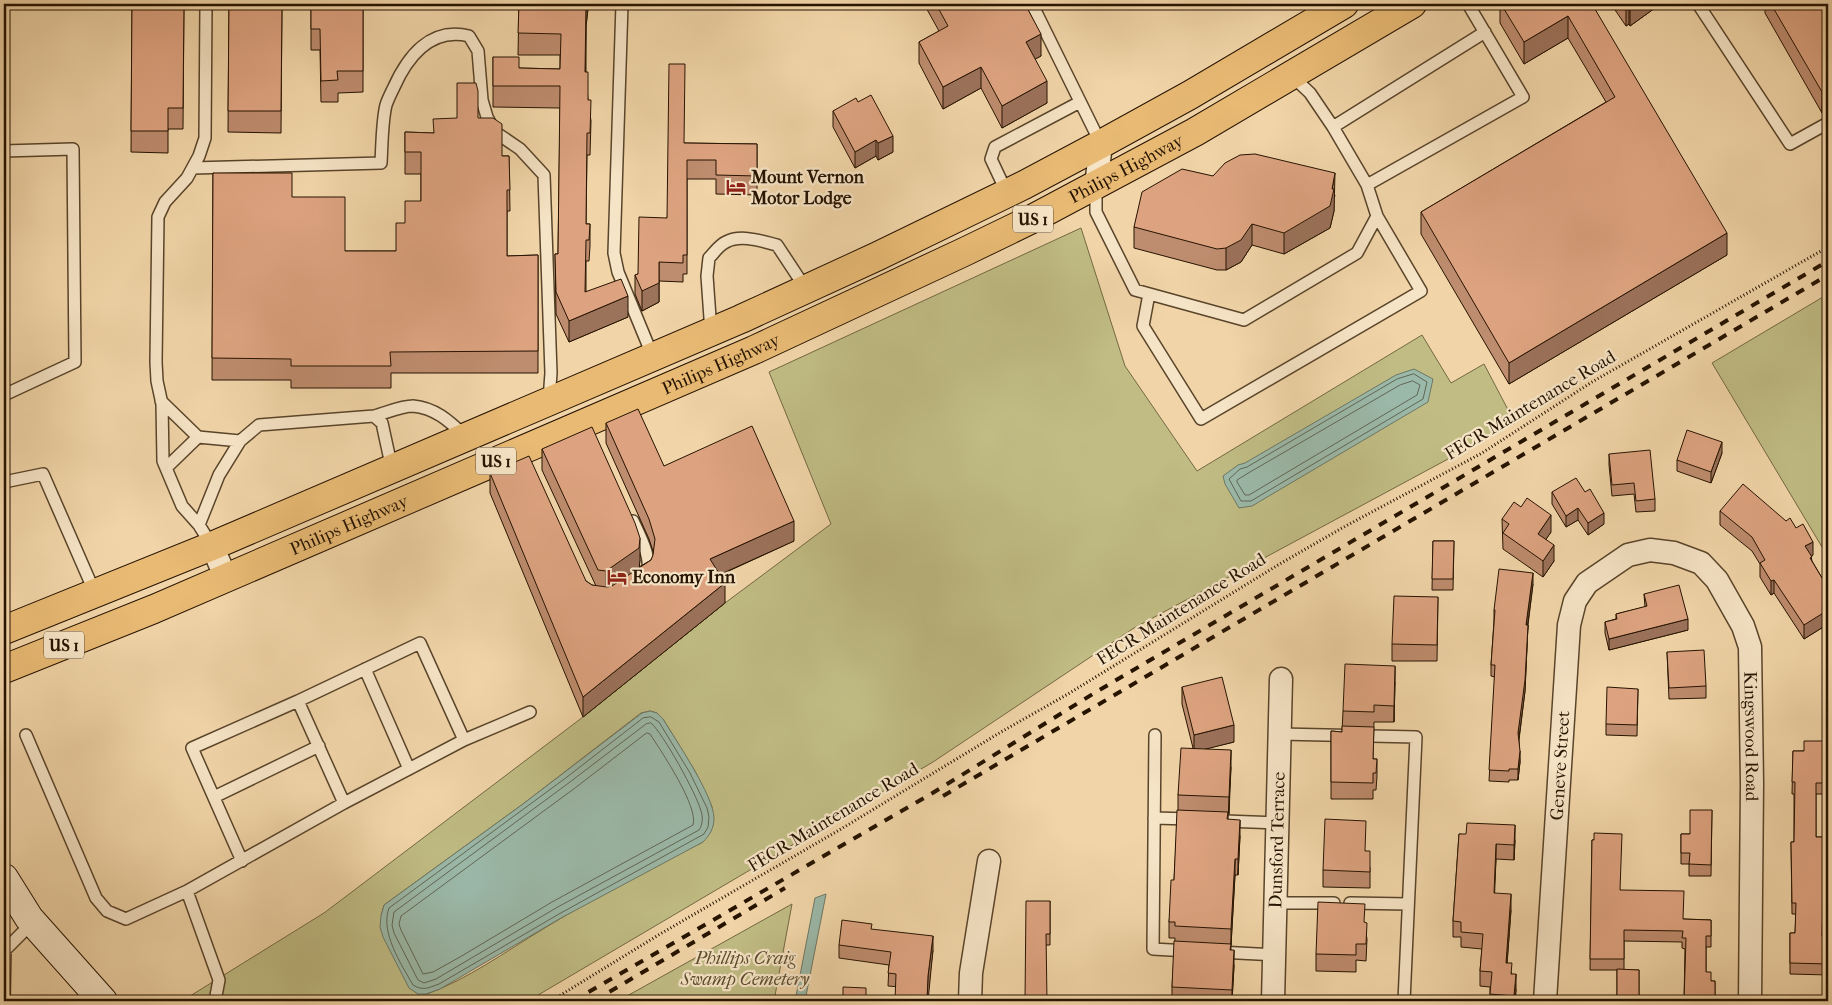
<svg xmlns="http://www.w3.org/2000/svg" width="1832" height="1005" viewBox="0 0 1832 1005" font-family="'IM FELL French Canon',serif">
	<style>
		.green { fill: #c0bc84; stroke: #736842; fill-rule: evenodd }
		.water { fill: #9bb9a9; stroke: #6c7765 }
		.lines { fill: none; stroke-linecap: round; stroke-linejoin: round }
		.shore { stroke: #606654; stroke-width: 1 }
		.service-casing { stroke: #59442a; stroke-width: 14 }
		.minor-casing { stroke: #59442a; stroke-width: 25 }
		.secondary-casing { stroke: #261300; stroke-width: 30 }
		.primary-casing { stroke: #261300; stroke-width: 30 }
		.path { stroke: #261300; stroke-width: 3; stroke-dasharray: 1 2.5; stroke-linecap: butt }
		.service { stroke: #f6e4c6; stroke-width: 11 }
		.minor { stroke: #f6e4c6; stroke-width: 22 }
		.secondary { stroke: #f6e4c6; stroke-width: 28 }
		.primary { stroke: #e8ba74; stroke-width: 28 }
		.rail { stroke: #261300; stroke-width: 4; stroke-dasharray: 9 9; stroke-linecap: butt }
		.wall { fill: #be8c6e; stroke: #261300 }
		.shaded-wall { fill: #9b725a; stroke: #261300 }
		.building { fill: #dda380; stroke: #261300 }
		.labels { text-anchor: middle; stroke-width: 4.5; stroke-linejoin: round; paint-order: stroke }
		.shield { fill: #f6e4c6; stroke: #64523b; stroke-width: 1 }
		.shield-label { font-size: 16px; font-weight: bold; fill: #261300 }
		.street-label { font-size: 18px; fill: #261300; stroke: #f6e4c6 }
		.poi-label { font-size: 18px; font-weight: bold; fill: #261300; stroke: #f6e4c6; text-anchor: start }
		.park-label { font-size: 18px; font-style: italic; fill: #5c4e2e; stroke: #f6e4c6 }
	</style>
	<rect width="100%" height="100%" fill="#f1d5a8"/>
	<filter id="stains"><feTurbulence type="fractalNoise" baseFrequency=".004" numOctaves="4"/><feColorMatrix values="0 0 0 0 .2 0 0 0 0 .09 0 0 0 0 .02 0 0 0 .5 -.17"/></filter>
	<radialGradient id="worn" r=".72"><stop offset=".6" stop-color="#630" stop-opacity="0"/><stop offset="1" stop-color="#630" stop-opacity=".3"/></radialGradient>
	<path class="green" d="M1081 228 1125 366 1197 471 1422 335 1451 383 1484 364 1515 423 1134 628 933 762 528 1001H182L324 913 583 717 725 603 831 524 769 372ZM650 711 657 713 663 719 695 771 712 807 703 842C649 868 594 898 543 929 505 952 468 979 427 994L381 916 384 905 523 804 641 713Z
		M1828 294V403L1825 409 1828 414V557L1712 363Z
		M792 904 774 1001H618Z"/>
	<path class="water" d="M1414 369 1433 379 1428 402 1252 506 1239 508 1225 484 1223 476 1238 465 1245 463 1396 375Z
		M650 711 657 713 663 719C675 739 714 796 714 818 714 828 710 835 703 842L561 918 440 989 426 994H418L409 988 383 937 380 927 381 916 384 905 523 804 642 713Z
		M826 894 805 1001H795L815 898Z"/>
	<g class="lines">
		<path class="shore" d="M1414 374 1427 382 1423 399 1251 501H1241L1229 479 1240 469 1247 467 1397 379Z
			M1413 381 1420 385 1417 395 1249 495H1245L1237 482V480L1250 472 1400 385Z
			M651 717 659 722 690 773 707 808 709 817 708 827 704 834 559 914 439 984C428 988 423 991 413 985 401 964 380 932 389 908L567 777 643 718Z
			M651 723C663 733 697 795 701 811 703 817 703 824 699 830L556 908 436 979 424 983 418 980 394 933 392 925 394 912 570 782 646 724Z
			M647 733 650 734C661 751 699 807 693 825L552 902 460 957 433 972 423 974 401 930 399 924 401 916 575 788Z"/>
		<defs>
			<path id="service" d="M206 4 205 138 199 156 187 178 165 202 158 217 156 362 157 381 162 404 163 461 182 506 199 525 212 546
				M622 4 614 253 618 272 653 357
				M1032 4 1101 144
				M1698 4 1790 144 1828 123
				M1333 127 1485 32
				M4 151 73 149 75 362 4 395
				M193 168 381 163C382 146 382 121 386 105 388 99 391 93 394 87 408 56 431 27 469 36L478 51 482 100 487 117 495 132 520 149 544 175 551 373 549 400
				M1367 185 1523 97 1468 4
				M1096 186V212L1135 290 1244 320 1357 253 1377 216 1367 185 1333 127 1310 93 1292 76
				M1007 193 991 159 995 147 1080 102
				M1149 294 1143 326 1201 419 1421 291 1377 216
				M711 332 707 276 709 258C714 253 719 245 726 242 741 234 761 241 777 245L806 289
				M161 401 198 437 240 441
				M374 416C386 413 401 406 413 406 436 408 450 422 466 437
				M166 468 198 437
				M4 482 43 474 95 593
				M633 521C639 534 655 563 645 575
				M199 525 219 475 240 441 259 425 374 416 382 423 392 469
				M365 669 409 769
				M1280 734 1416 737 1404 1001
				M26 735 96 898 107 911 126 919 187 891
				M1155 735 1153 949 1188 951
				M464 740 530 712
				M214 797 319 746
				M1154 818 1191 819
				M1225 821 1278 823
				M242 861 192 748 298 701
				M1276 903H1334
				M1350 903 1408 904
				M1219 952 1275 955
				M4 1001 5 950 33 922
				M215 1001 219 980 187 891 344 803 464 740 420 643 298 701 344 803"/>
			<g id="minor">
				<path d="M1096 186 1101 144"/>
				<path d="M212 546 226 578"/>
				<path d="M970 1001 971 973 989 861"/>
				<path id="s1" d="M1273 1001 1281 679"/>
				<path id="s2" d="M1545 1001 1569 625 1575 601 1587 583 1628 555 1650 550 1674 553 1701 563 1717 580 1743 626 1750 647 1752 784 1750 1001"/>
			</g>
			<path id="secondary" d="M4 878 29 918 103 1001"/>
			<g id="primary">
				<path d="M4 630 212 546 741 319 878 256 1024 185 1101 144 1190 95 1344 4"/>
				<path id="s3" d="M4 669 154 609 754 350 964 252 1030 220 1195 132 1412 4"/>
			</g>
		</defs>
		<use href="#service" class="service-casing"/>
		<use href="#minor" class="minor-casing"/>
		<use href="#secondary" class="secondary-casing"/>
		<use href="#primary" class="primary-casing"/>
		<path class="path" d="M551 1001 660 934 841 829 1001 732 1068 694 1278 565 1342 528 1482 453 1592 382 1828 247"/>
		<use href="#service" class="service"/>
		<use href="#minor" class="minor"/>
		<use href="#secondary" class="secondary"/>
		<use href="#primary" class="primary"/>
		<path class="rail" d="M943 796 1828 275
			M573 1001 931 794 1096 692 1828 261
			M594 1001 785 888"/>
	</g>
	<path class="wall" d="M132 4H184L183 129H168V153L131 152Z
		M229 4H282L281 133 228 132Z
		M363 4V92L338 93V102H321L320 50H311V6Z
		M519 4H593V9H588L586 26V72L588 100 591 121 590 155H587L586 224H590V246L589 261H586V292L628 317 569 342 556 314 555 254H558L560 108 493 107V57L519 68 560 69V55H518Z
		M924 4H1025L1041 56 1035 59 1047 103 1002 128 981 88 943 109 919 63V42L939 31Z
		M1500 4H1592L1727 255 1509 384 1421 234V212L1606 102 1568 38 1524 64 1500 23Z
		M1611 4H1655V8L1630 26 1629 24 1626 26Z
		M1761 4H1828L1822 113 1765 13V10Z
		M858 102 893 152 878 160 876 156 855 168 833 127V111Z
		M478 118 502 156H509L510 211H507V256L538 255V373H391V388H291V380H212L213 173 292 197 345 251H396L405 223 421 201V174H405V132L433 133Z
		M684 143 757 144V195L716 194V179H687V274H683V282L659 281V302L642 311 635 294V275L638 274 667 218Z
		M1213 176 1335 195 1334 199V211L1330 228 1284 254 1252 245 1241 262 1226 270H1217L1134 248V227Z
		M606 423 664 466 794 541 720 575 725 603 583 717 490 493V473L586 581 592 585 596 586 542 470V449L640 560 639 567 651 560 654 554 649 539 606 443Z
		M1722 453 1711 483 1677 471V460Z
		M1609 454 1655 499V511L1636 512 1634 494 1612 496 1609 465Z
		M1552 492 1604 524 1588 535 1578 520 1566 527 1552 504Z
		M1521 507 1551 532 1546 539 1554 561 1543 577 1503 549 1502 519Z
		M1720 511 1796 528 1813 555 1811 556 1812 561 1828 588V624L1804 639 1774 593 1771 595 1760 577V564L1752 551 1720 525Z
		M1433 541H1454L1453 590H1432Z
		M1533 584 1528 625 1525 691 1519 740 1520 762 1518 780H1509V782L1489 781 1495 677 1491 676V665L1494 621V610Z
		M1644 594 1688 630 1609 650 1605 633V622L1616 619V614L1645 607Z
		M1438 597 1437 661H1392V644Z
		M1667 652 1706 686V698L1669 699Z
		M1395 682 1394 722H1374L1373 759H1377V776L1376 790H1373V799H1331V731L1342 732 1343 711Z
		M1182 687 1234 742 1204 749 1231 767 1228 819 1240 836 1238 875H1235L1231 945V950L1234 966 1232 1001H1172V987L1175 938H1169V922L1174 880 1178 810V795L1193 748 1182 704Z
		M1638 689 1637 736 1606 735V724Z
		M1828 741V794H1816V837H1828V879H1824L1823 936H1828V975L1790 974V933H1795L1796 914H1792L1791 842H1794V794H1792L1793 751H1804Z
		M1712 810 1711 876H1689V864H1681V834H1690Z
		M1459 834 1515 840 1514 860 1496 859 1494 893 1511 910 1507 963 1512 974 1516 990 1515 1001H1490V987L1480 986V971L1482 949 1461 947V937H1453V921Z
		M1592 840H1594L1620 890 1683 919 1711 920V947H1706V972L1711 981H1715V1001H1684L1685 949 1682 948V942L1624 941V970H1639V1001H1617V970H1590Z
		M1366 851 1370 868V888L1323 887V870Z
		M1050 901V945H1046L1025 1001Z
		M1364 922 1367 939 1366 961 1356 960V972L1316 971V954Z
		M872 930 933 950 928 989 888 986 889 965 839 958V945Z"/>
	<path class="shaded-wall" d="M586 4H588V9L586 26 585 94Z
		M1639 4H1655V8L1630 26V9Z
		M1629 7V24L1626 26V9Z
		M1568 16V38L1524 64V42Z
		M1041 34V56L1026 64V42Z
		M981 67V88L943 109V87Z
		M1047 81V103L1002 128V106Z
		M1828 88V109L1822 113V92Z
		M893 136V152L878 160V143Z
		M876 140V156L855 168V152Z
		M1335 173 1334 211 1330 228 1284 254V233L1332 189Z
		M1252 224V245L1241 262 1226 270V248Z
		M1727 233V255L1509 384V363Z
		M659 262V302L642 311V291Z
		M628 296V317L569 342V321Z
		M1722 442V453L1711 483V472Z
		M1578 508V520L1566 527V516Z
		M1604 513V524L1588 535V523Z
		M1551 515V532L1538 551V534Z
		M794 521V541L710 579V559Z
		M640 538V560L639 570 606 592V571Z
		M1813 542V555L1805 560V546Z
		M1554 545V561L1543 577V561Z
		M1533 573V584L1526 636V625Z
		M1774 580V593L1771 595V581Z
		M725 583V603L583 717V697Z
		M1828 599V624L1804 639V625L1825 602Z
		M1688 619V630L1609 650V639Z
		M1528 625 1525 691 1518 745V733Z
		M1395 666V682L1394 722V706Z
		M1234 725V742L1194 752V735Z
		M1231 750V767L1229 814V797Z
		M1520 751V762L1518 780V769Z
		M1240 820V836L1238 875V859Z
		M1515 825V840L1514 860V845Z
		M1496 844V859L1494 909V893Z
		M1235 859V875L1231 945V929Z
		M1511 894V910L1506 978V963Z
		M933 936V950L928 1001H927L928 976Z
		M1234 950V966L1232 1001V990Z
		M1516 974V990L1515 1001H1514Z"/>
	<path class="building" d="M132 4H184L183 108H168V131H131Z
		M229 4H282L281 111H228Z
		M321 4H363V71H337L338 80 321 81 320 29H311V6H321Z
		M519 4H586L585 72H588V100H591L590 133H587L586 224H590L589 240H586L585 292 621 279 628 296 569 321 556 292 555 254H558L560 86H493V57H519V68L560 69 561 34 518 33Z
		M936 4H1025L1041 34 1026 42 1047 81 1002 106 981 67 943 87 919 42 948 26Z
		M1501 4H1592L1727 233 1509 363 1421 212 1615 97 1568 16 1524 42Z
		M1622 4H1639L1630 9 1629 7 1626 9Z
		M1771 4H1828V88L1822 92Z
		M669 64H685L684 143 757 144V176L716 175V160H687V255H683V263L659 262V283L642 291 635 275 638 274 639 217 667 218Z
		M457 83H476L478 91V118H493L502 124V156H509L510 190H507V256L538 255V351L390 352 391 366H291V359L212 358 213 173H292V197H345V251H396V223H405V201H421V152H405V132L434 133 433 119 457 118Z
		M871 95 893 136 878 143 876 140 855 152 833 111 856 98 858 102Z
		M1255 154 1335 173 1332 189H1334L1330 206 1284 233 1252 224 1241 240 1226 248 1217 249 1134 227 1142 192 1182 169 1213 176 1225 163 1240 155Z
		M638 409 664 466 752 426 794 521 710 559 725 583 583 697 490 473 529 456 586 581 592 585 607 587 612 586 651 560 653 555 655 539 649 519 606 423Z
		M592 427 635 523 640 538 639 548 606 571 598 570 542 449Z
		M1687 430 1722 442 1711 472 1677 460Z
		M1650 450 1655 499 1636 501 1634 483 1612 485 1609 454Z
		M1576 478 1585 492 1590 489 1604 513 1588 523 1578 508 1566 516 1552 492Z
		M1743 484 1786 521 1790 518 1796 528 1803 524 1813 542 1805 546 1812 557 1810 558 1828 588V599L1825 602 1828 607V610L1804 625 1774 580 1771 581 1760 563 1765 560 1752 537 1720 511Z
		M1527 498 1551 515 1538 534 1554 545 1543 561 1503 533 1509 524 1502 519 1514 502 1521 507Z
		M1433 541H1454L1453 579H1432Z
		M1499 569 1533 573 1526 625H1528L1525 680 1518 733 1520 751 1518 769H1509V771L1489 770 1495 665H1491L1495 610H1494Z
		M1679 585 1688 619 1609 639 1605 622 1617 619 1616 614 1647 606 1644 594Z
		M1394 596 1438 597 1437 645 1392 644Z
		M1704 650 1706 686 1669 688 1667 652Z
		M1345 664 1395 666 1394 706 1374 705V712L1343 711Z
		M1222 677 1234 725 1194 735 1182 687Z
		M1607 687 1638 689 1637 725 1606 724Z
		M1342 726 1374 727 1373 759H1377L1376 773H1373V783L1331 782V731L1342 732Z
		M1804 741H1828V783H1816V837H1828V868H1824L1822 936H1828V964L1790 963V933H1795L1796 903H1792L1791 842H1794L1795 782H1792L1793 751H1804Z
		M1181 748 1231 750 1229 797 1178 795Z
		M1177 810 1228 812 1227 819 1240 820 1238 859H1235L1231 929 1175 926V922H1169L1171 880H1174Z
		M1690 810H1712L1711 865 1689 864 1690 853H1681V834H1690Z
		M1325 819 1366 821 1365 851H1370V872L1323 870Z
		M1467 823 1515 825 1514 845 1496 844 1494 893 1511 894 1506 963H1512L1511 974H1516L1514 996 1490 994 1492 972 1480 971 1483 934 1461 932V922L1453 921 1459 834H1466Z
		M1594 833 1622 834 1620 890 1684 891 1683 919 1711 920V936H1706V972H1711V981H1715V998H1710V1001H1684L1686 938H1682L1683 931 1624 930V959H1590L1592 840H1594Z
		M1026 901H1050V934H1046L1047 1001H1025Z
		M1318 902 1365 904 1364 922 1367 923 1366 944H1356V955L1316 954Z
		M842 920 872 924 871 929 933 936 928 976 927 1001H895L896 974 888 973 891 952 839 945Z
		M1174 941 1231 944 1230 950H1234L1232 990 1172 987Z
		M1617 969 1639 970V996H1617Z
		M843 987 866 988V1001H843Z
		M1646 997 1668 998V1001H1646Z
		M1781 1000 1822 1001H1781Z"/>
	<defs>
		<symbol id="hotel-bare" viewBox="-9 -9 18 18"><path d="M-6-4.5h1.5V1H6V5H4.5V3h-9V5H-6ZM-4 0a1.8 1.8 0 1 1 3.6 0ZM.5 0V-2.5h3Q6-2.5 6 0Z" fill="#8f2418" stroke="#f6e4c6" stroke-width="2.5" paint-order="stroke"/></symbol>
	</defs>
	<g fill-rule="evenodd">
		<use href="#hotel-bare" x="722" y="173" width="28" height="28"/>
		<use href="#hotel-bare" x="603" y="563" width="28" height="28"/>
	</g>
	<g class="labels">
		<g class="shield">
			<rect x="1013" y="205.5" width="40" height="27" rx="4"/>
			<rect x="476" y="447.5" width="40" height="27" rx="4"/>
			<rect x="44" y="631.5" width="40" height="27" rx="4"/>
		</g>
		<g class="shield-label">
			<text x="1033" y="225">US 1</text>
			<text x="496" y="467">US 1</text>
			<text x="64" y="651">US 1</text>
		</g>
		<g class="street-label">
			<text dy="6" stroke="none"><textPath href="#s3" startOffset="1229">Philips Highway</textPath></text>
			<text dy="6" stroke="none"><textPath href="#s3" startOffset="779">Philips Highway</textPath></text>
			<text transform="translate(1530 405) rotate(-31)" y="6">FECR Maintenance Road</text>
			<text dy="6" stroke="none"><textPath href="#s3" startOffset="374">Philips Highway</textPath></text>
			<text transform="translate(1181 609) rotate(-32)" y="6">FECR Maintenance Road</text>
			<text dy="6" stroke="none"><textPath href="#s2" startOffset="736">Kingswood Road</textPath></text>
			<text dy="6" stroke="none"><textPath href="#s2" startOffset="236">Geneve Street</textPath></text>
			<text transform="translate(833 817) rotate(-31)" y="6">FECR Maintenance Road</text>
			<text dy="6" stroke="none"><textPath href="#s1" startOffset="161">Dunsford Terrace</textPath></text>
		</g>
		<g class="poi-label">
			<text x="751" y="183">Mount Vernon<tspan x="751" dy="21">Motor Lodge</tspan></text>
			<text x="632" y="583">Economy Inn</text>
		</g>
		<g class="park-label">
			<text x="745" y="964">Phillips Craig<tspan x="745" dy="21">Swamp Cemetery</tspan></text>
		</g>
	</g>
	<rect width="1832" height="1005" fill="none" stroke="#f1d5a8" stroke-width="20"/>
	<rect x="5" y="5" width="1822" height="995" fill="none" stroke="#261300" stroke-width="2.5"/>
	<rect x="10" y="10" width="1812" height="985" fill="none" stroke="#261300"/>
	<rect width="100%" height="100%" filter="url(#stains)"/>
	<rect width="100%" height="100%" fill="url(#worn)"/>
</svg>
